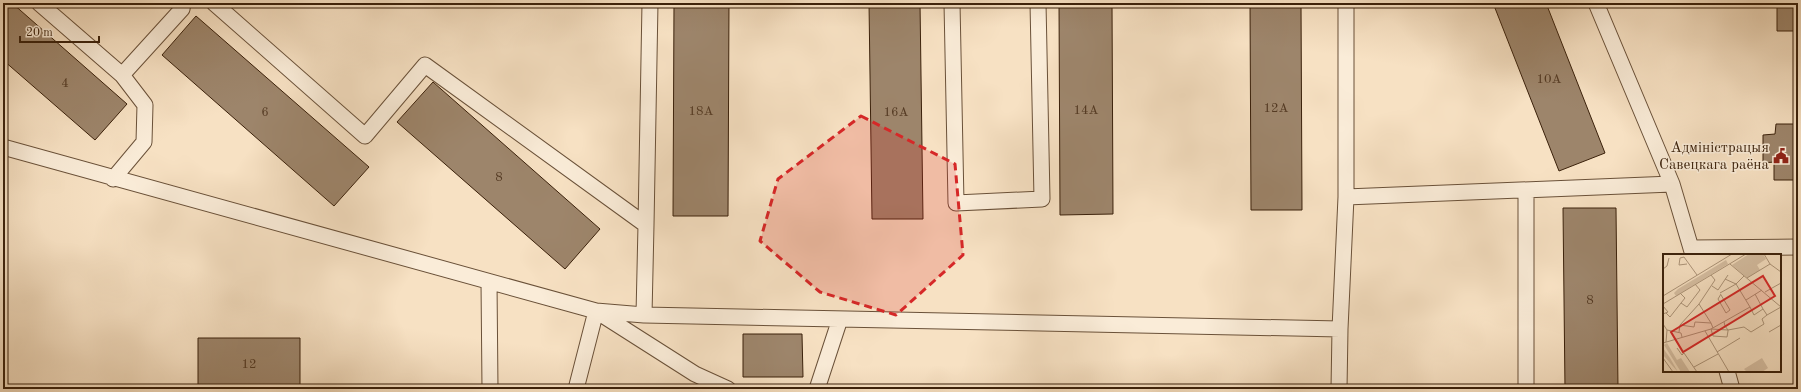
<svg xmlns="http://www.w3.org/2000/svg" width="1801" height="392" viewBox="0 0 1801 392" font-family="'Old Standard TT',serif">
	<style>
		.building { fill: #9d856b; stroke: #3b210b }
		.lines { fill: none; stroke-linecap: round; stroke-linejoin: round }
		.service-casing { stroke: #6a5139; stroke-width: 17 }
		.service { stroke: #faecd8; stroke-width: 15 }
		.marked { fill: #d62828; fill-opacity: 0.2; stroke: #d62828; stroke-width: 3; stroke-dasharray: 8 5; stroke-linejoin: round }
		.labels { text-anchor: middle; stroke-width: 3; stroke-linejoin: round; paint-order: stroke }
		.number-label { font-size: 13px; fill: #543a23 }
		.poi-label { font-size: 15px; fill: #3b210b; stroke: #faecd8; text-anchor: end }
		.inset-road { fill: none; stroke: #ac9479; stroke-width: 1 }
		.view { fill: #d62828; fill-opacity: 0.15; stroke: #d62828; stroke-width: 2 }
		.inset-edge { fill: none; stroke: #3b210b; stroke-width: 2 }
	</style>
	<rect width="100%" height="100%" fill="#f7e1c3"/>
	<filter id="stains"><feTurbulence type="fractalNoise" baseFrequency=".005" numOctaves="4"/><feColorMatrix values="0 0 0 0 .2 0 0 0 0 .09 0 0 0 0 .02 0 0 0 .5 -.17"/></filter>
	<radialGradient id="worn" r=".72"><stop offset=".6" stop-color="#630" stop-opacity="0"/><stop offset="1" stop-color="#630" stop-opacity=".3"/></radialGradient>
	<path class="building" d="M3 3H12L127 104 95 140 3 60Z
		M674 3H729L728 216H673Z
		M869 3H920L923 219H872Z
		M1059 3H1112L1113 214 1060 215Z
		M1250 3H1301L1302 210H1251Z
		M1493 3H1546L1605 153 1559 171Z
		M1777 3H1798V31H1777Z
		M196 16 369 167 334 206 162 55Z
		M433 82 600 229 565 269 397 122Z
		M1776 124H1798V180H1774V162L1763 163V135L1775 134Z
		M1563 208H1616L1618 389H1565Z
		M743 334H802L803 377H743Z
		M198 338H300V389H198Z"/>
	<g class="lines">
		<defs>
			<path id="service" d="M39 3 122 75 145 105 144 142 113 179
				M214 3 365 136 425 65 646 225 644 315
				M952 3 956 203 1042 199 1038 3
				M1596 3 1672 184 1693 255
				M122 75 182 9 183 3
				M3 147 596 311 644 315 1340 329 1346 197V3
				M1346 197 1672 184
				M646 225 650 3
				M1691 248 1798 247
				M489 282 490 389
				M1727 371 1732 389
				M576 389 596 311 695 374 728 389
				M817 389 840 319
				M1339 389 1340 329
				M1526 389V190"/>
		</defs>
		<use href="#service" class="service-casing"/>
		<use href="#service" class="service"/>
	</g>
	<path class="marked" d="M861 116 955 164 963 255 896 315 820 292 760 241 778 179Z"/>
	<defs>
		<symbol id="civic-bare" viewBox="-9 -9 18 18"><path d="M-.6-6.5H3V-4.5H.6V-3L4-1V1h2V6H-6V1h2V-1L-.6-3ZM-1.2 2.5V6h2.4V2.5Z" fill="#8f2418" stroke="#faecd8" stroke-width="2.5" paint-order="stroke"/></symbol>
	</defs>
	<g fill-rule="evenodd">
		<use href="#civic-bare" x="1770" y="145" width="22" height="22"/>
	</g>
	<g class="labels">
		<g class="number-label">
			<text x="1549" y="83">10А</text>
			<text x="65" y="87">4</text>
			<text x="1276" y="112">12А</text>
			<text x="1086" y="114">14А</text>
			<text x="701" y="115">18А</text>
			<text x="265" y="116">6</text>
			<text x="896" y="116">16А</text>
			<text x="499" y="181">8</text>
			<text x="1590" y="304">8</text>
			<text x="249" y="368">12</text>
		</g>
		<g class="poi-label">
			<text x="1769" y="152">Адміністрацыя<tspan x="1769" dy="17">Савецкага раёна</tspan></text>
		</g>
	</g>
	<g transform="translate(1663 254)">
		<rect width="118" height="118" fill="#f7e1c3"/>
		<path d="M86 0H100L103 5 94 11 97 16 84 24 69 11ZM63 6 65 10 13 42 11 39 15 35ZM4 89 14 106 18 104 27 118H18L1 91ZM0 94 7 104 15 118 0 101ZM99 104 105 114 99 118H84L81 115Z" fill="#d7c0a4"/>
		<path class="inset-road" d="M101 0 107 10 118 18M24 10 16 11 17 4 21 3 34 21M67 10 118 53M0 15 4 12 6 4M84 24 107 10M62 25 73 30M49 32 55 36 65 21M102 38 118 29M17 39 22 44 18 49M57 39 73 30M92 40 100 55M58 41 67 56 63 59 55 45 58 40M0 42 69 0M83 46 99 36M0 50 83 0M36 50 52 26 48 21M87 53 91 61 100 55 104 61 118 53M3 59 7 63 18 49 24 53 37 36 32 30M0 60 5 58 0 52M61 68 62 72 65 76V77L64 83 50 82 48 75 65 76 81 73 88 78 101 70 99 65 104 61M0 70 4 76 3 88M17 71 36 50 48 69M4 76 18 79 19 83M42 77 66 118M16 78 17 71 31 73 32 68 48 69 50 74M106 78 118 71M0 89 48 75 87 53 73 30 81 22M14 94 19 101 21 99 34 118M54 98 77 84M0 104 10 118M31 113 55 100"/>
		<path class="view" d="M100 22 112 42 20 98 8 78Z"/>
		<rect width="118" height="118" class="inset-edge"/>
	</g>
	<rect width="1801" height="392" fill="none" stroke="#f7e1c3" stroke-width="16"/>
	<rect x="4" y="4" width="1793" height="384" fill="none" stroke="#3b210b" stroke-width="2"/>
	<rect x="8" y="8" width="1785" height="376" fill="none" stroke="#3b210b"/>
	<path d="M20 36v6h79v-6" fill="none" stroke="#3b210b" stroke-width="2"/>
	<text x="26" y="36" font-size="12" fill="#3b210b" stroke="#faecd8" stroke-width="3" paint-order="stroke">20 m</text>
	<rect width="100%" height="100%" filter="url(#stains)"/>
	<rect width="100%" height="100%" fill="url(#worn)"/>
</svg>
